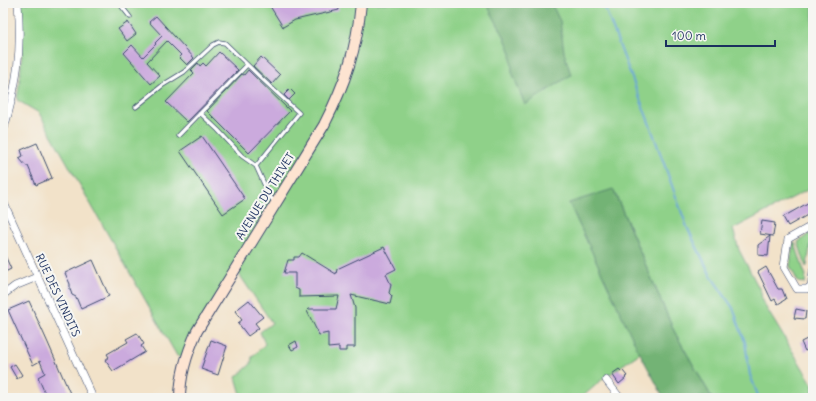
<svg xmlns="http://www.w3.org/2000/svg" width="816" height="401" viewBox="0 0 816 401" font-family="Delius,sans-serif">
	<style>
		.green { fill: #8fd189; stroke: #558074 }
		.forest { fill: #73b375; stroke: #47716a }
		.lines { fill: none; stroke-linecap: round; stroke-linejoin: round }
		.stream { stroke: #68a4d8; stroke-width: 2 }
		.building { fill: #cbaadd }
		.lane-casing { stroke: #3b4a6e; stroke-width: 5 }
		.street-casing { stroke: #3b4a6e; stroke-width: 8 }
		.secondary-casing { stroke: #3b4a6e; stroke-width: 12 }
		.lane { stroke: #fff; stroke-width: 3.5 }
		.street { stroke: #fff; stroke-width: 7 }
		.secondary { stroke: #fde4d1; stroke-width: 10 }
		.labels { text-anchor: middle; stroke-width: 4; stroke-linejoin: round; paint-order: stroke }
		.street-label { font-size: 11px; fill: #1b2f5e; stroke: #f6f6f2 }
	</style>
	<rect width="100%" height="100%" fill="#f6f6f2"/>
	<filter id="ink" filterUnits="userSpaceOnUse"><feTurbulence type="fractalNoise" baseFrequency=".025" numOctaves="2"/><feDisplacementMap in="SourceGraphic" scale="8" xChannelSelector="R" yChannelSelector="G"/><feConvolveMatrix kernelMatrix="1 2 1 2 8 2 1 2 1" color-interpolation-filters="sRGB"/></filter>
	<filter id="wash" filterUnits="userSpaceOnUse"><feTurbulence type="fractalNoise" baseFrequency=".012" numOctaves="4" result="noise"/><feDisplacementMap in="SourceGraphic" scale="16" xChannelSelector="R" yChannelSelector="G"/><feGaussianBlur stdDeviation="0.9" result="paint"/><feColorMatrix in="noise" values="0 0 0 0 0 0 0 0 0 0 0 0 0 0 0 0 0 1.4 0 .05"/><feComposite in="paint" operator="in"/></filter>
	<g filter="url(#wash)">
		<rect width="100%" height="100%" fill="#f2e2c9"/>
		<path class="green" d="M20 3H813V187L733 229 739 250 761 292 762 301 813 385V398H712L674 331 615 193 569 203 640 353 604 378 581 398H242L236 377 251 364 252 357 265 344 260 332 272 323 235 268 186 358 177 356 39 113 17 100C22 67 24 36 20 3Z
			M809 234 812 235 807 266 806 267 798 242Z
			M793 243H795L804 271 806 275 805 283 798 282 790 266Z"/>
		<path class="forest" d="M486 3H551L560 21 564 52 571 75 525 105 512 72 511 53 504 36Z
			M613 189 674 331 712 398H664L637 348 569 203Z"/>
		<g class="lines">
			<path class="stream" d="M603 3 650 125 687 227 711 276 733 308 745 342 750 375 759 398"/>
		</g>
		<g id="blocks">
			<path class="building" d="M268 3H338L339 10 295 20 283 27Z
				M156 16 194 58 187 65 179 57 181 55 167 41 147 62 160 76 151 84 124 53 132 45 143 57 156 44 155 43 162 36 149 22Z
				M128 22 136 34 127 41 118 29Z
				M219 52 238 70 187 122 166 102 194 73 191 70 198 63 200 66 203 63 206 66Z
				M261 57 280 75 272 84 253 66Z
				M248 70 290 111 249 153 207 111 242 74 244 75Z
				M290 89 295 94 289 100 284 95Z
				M202 136 245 199 223 214 180 151Z
				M37 143 52 178 36 185 28 166H26L19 158 23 156 21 150Z
				M813 200V211L811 212V213L788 226 783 217Z
				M762 221 775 223 773 236 760 234Z
				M770 236 768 256 758 255V245Z
				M384 247 396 269 386 274 391 285 389 293 392 296 390 304 351 295 355 308V347H346V351H339V347L328 348V333L319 335 307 311 309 309H336L339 296 299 297V290L295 288V273H284L288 260H294V257H299L302 253 336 274 337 269Z
				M3 251 11 269 3 273Z
				M93 260 109 296 81 309 76 297 72 295 70 289V284L65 273Z
				M766 267 778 289H782L786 299 778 304 775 299 772 301 758 272Z
				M249 300 263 317 255 323 259 328 248 336 238 323 242 320 235 311Z
				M29 301 48 343 72 398H47L38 377 45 373 40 361 33 365 27 352 8 310Z
				M796 309 806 311 805 319 794 318Z
				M137 333 144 344 141 346 145 352 113 371 105 360 109 357 107 354 128 342 126 339Z
				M809 338 813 347 805 351 801 342Z
				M211 340 227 346 218 375 201 369Z
				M296 341 298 347 292 350 289 345Z
				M15 364 22 375 17 379 10 367Z
				M619 369 622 372 623 371 627 376 625 377 626 378 619 384 612 374Z"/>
		</g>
	</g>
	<g filter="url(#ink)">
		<use href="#blocks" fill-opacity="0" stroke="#3b4a6e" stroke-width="1"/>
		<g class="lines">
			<defs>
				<path id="lane" d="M119 3 130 17
					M136 107 163 85 184 72 213 45 219 42 225 43 262 79 299 113 256 166
					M200 113 218 130 242 156 256 166 270 197 275 202
					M178 136 247 65"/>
				<path id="street" d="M3 132C17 86 22 52 18 3
					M3 201 93 398
					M813 225 788 239 784 267 797 289H807L811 286 813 271
					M3 295 15 286 37 277
					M606 380 620 398"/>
				<path id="secondary" d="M180 398C180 374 187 353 197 331L324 125C345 84 357 49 361 3"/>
			</defs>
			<use href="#lane" class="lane-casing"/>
			<use href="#street" class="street-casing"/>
			<use href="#secondary" class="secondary-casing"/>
			<use href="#lane" class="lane"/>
			<use href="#street" class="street"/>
			<use href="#secondary" class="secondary"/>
		</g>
	</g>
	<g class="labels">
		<g class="street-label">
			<text transform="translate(265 196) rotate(-58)" y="4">AVENUE DU THIVET</text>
			<text transform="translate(58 295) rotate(65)" y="4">RUE DES VINDITS</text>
		</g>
	</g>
	<rect width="816" height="401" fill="none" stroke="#f6f6f2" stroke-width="16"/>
	<path d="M666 40v6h109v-6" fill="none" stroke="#1b2f5e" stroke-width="2"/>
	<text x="672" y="40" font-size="12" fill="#1b2f5e" stroke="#f6f6f2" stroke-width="3" paint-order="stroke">100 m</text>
</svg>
